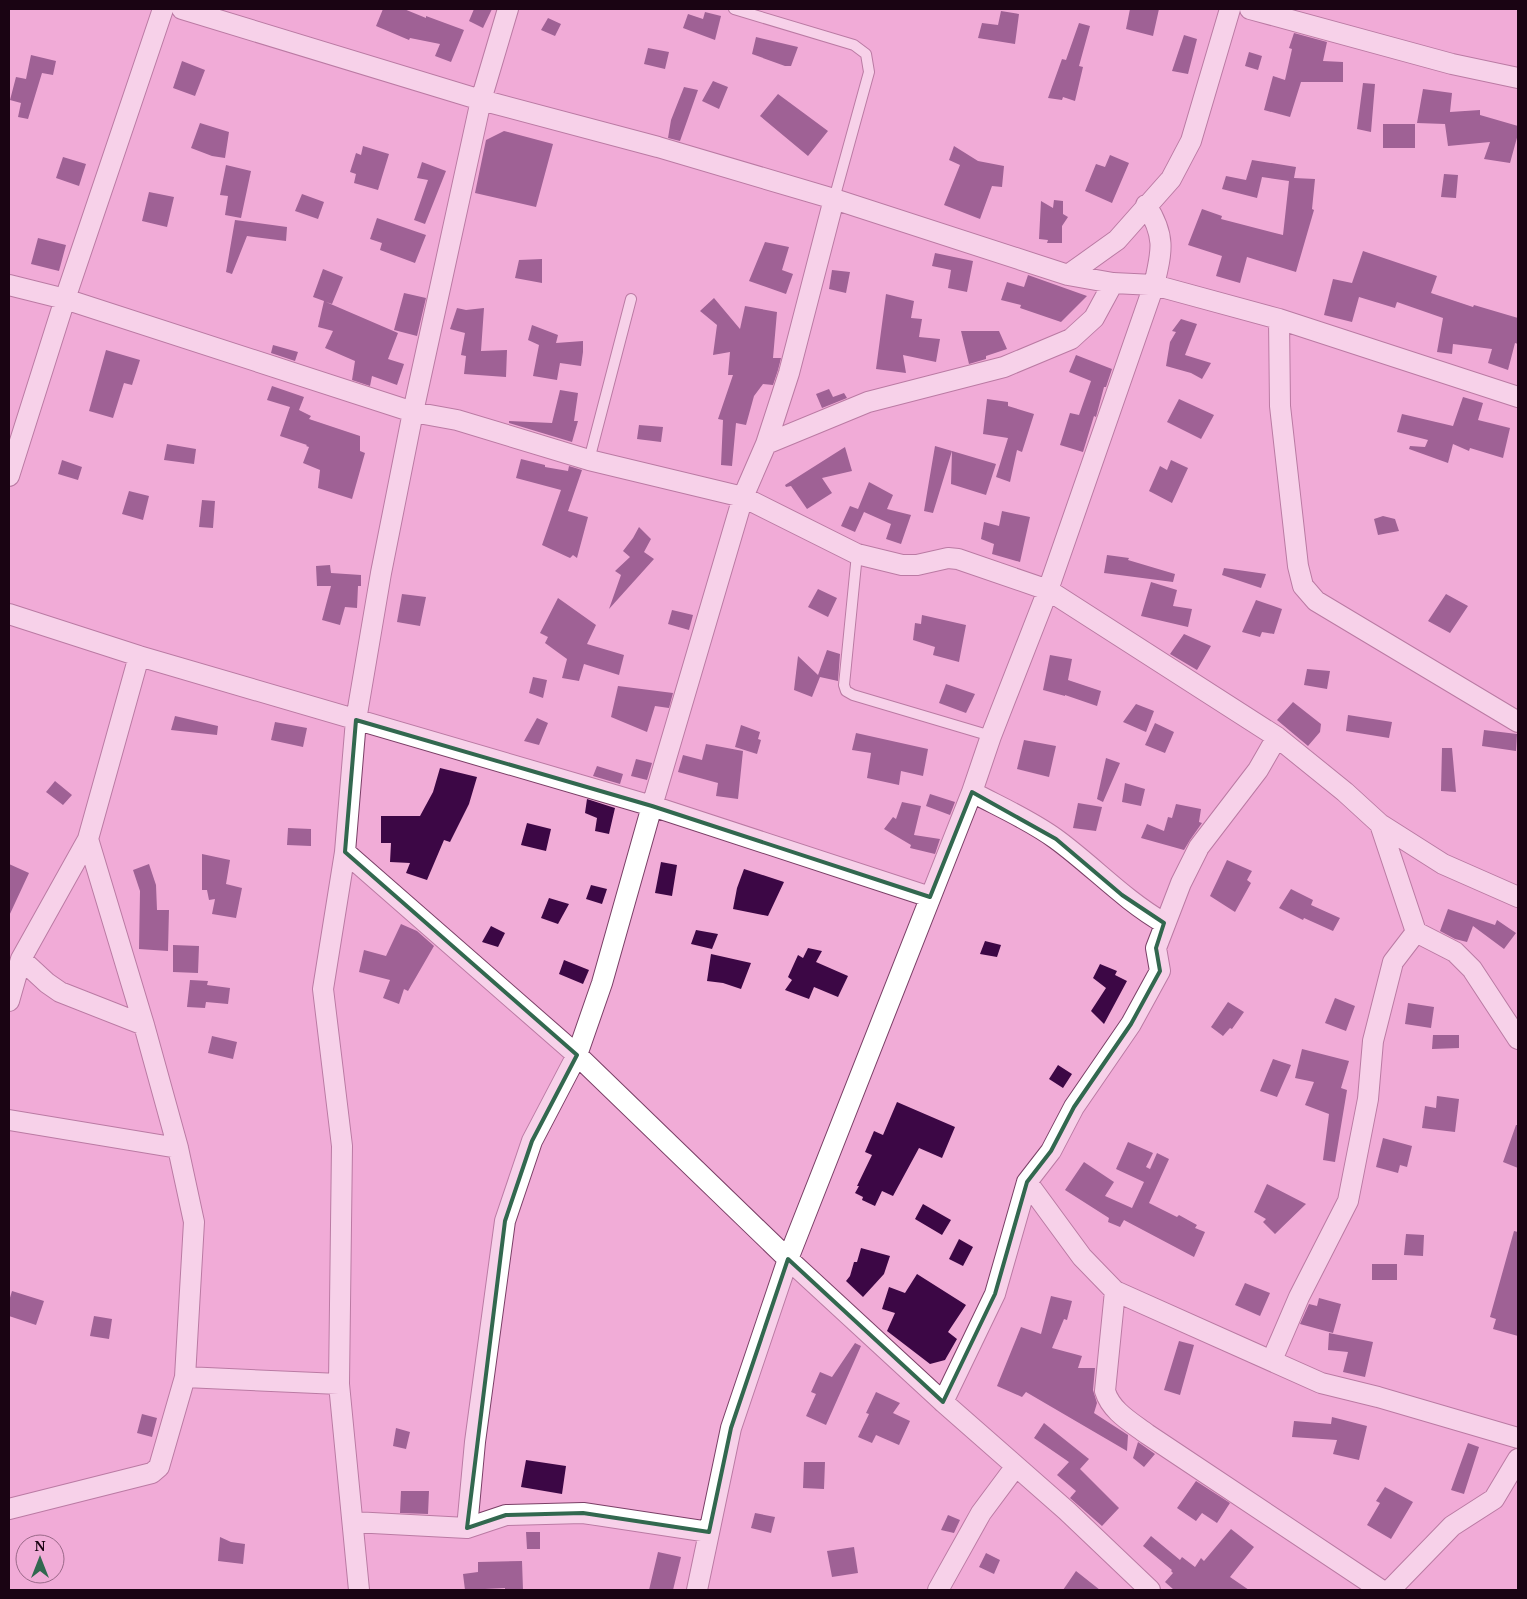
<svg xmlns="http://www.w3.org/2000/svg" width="1527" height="1599" viewBox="0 0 1527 1599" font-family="'Noto Serif',serif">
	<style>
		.building { fill: #3c0745 }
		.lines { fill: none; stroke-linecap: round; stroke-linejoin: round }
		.lane-casing { stroke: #7a3f66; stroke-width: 12 }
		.street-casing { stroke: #7a3f66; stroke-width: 22 }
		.lane { stroke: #fff; stroke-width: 10 }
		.street { stroke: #fff; stroke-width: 20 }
		.marked { fill: none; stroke: #32684f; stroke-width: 4; stroke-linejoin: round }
	</style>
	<rect width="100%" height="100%" fill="#f1acd7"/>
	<path class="building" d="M383 9H404L426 18V16L464 30 451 62 435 56 440 44 410 38 409 40 376 26Z
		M474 9H492L483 28 469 21Z
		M1130 9H1159L1153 36 1126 29Z
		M1001 11 1019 14 1015 44 978 38 982 23 998 25Z
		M705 12 721 16 715 40 683 28 688 14 703 19Z
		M548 18 561 24 555 36 541 30Z
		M1079 23 1090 26 1079 66 1083 67 1075 101 1063 97 1062 100 1048 98 1062 59 1066 60Z
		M1294 33 1327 42 1323 61 1343 62V82H1301L1290 117 1264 110 1273 76 1285 80 1292 49 1289 48Z
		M1184 35 1197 39 1188 74 1172 71Z
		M756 37 798 47 791 66H785L752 54Z
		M648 48 669 52 665 69 644 64Z
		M1249 52 1262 56 1258 70 1245 66Z
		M31 55 56 61 53 75 42 73 28 119 18 117 21 103 10 100 16 77 26 79Z
		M182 61 205 70 195 96 173 88Z
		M713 81 728 87 719 109 702 101Z
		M1363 83 1375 84 1371 132 1357 129Z
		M684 87 698 90 680 141 668 138 671 120Z
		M1423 89 1452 93 1450 112 1480 110V115L1518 126V134L1510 163 1484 159 1490 142 1448 146 1445 124 1417 123Z
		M778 94 828 131 808 156 760 116Z
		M200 123 229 132 225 158 212 156 191 148Z
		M1383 124H1415V148H1383Z
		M504 131 553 144 536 207 475 193 486 140Z
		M363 146 389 154 378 190 354 183 356 174 350 172 356 153 361 155Z
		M954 146 978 161 1004 166 1002 187 992 186 980 219 944 205 960 165 949 160Z
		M1110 155 1129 163 1112 203 1085 191 1096 164 1105 167Z
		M63 157 86 164 79 186 56 178Z
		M1252 160 1296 167 1294 178 1315 179 1312 209 1314 210 1296 272 1247 257 1240 283 1216 276 1222 256 1188 245 1202 209 1222 216 1221 219 1283 235 1289 181 1262 177 1257 198 1222 189 1226 176 1246 180Z
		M422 162 446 171 425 224 414 220 428 180 417 178Z
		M226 165 251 171 241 218 225 215 228 196 220 195Z
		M1444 174 1458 175 1456 198 1441 197Z
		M149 192 174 197 167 227 142 221Z
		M302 194 324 202 318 219 295 211Z
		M1054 200 1063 201V214L1068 217 1062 226V243H1047L1048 240 1039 239 1041 201 1053 208Z
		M377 218 426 235 415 263 380 250 382 243 370 239Z
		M235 220 287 227 286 241 247 236 232 274 226 272Z
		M38 238 66 245 59 271 31 264Z
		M765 242 789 247 782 270 793 274 786 294 749 281Z
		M1363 251 1437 276 1431 293 1473 307 1474 305 1518 318V344L1515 343 1508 370 1488 363 1492 349 1453 344 1452 354 1437 352 1443 318 1397 302 1395 308 1359 297 1352 322 1324 315 1333 279 1352 283Z
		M935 253 973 261 967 292 948 288 951 270 932 266Z
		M542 259V283L515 278 519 260Z
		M323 269 343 277 332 304 326 302 398 333 388 359 404 364 397 385 372 376 370 386 352 380 355 361 325 348 333 331 318 327 324 301 313 297Z
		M832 270 850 272 846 293 829 289Z
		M1028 275 1087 296 1061 322 1020 308 1021 305 1001 300 1007 282 1024 287Z
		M404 293 426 298 417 336 394 330Z
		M886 294 914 301 911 318 922 319 919 337 940 339 936 362 903 355 906 373 876 369Z
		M714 298 740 329 745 306 777 312 773 358H781L778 370 773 385 763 384 754 396 746 425 736 423 732 466 721 465 723 420 718 419 733 375H728L730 352 713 355 717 325 700 311Z
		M457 308 466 310 484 308 481 351 507 350 506 377 464 374 466 356 461 355 465 333 450 329Z
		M1181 319 1197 324 1185 355 1211 363 1202 379 1191 373 1166 366 1170 342 1176 332 1172 331Z
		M532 325 558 335 556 343 583 341V352L581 366 560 363 557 380 533 376 539 345 528 340Z
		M961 331H999L1007 349 986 356V359L969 364Z
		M273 345 298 352 295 361 271 353Z
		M106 350 140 360 132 385 124 383 113 418 89 411Z
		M1076 355 1112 369 1106 387H1104L1096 417 1094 416 1083 452 1060 445 1070 413 1079 415 1091 381 1069 372Z
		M272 386 304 397 299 410 311 416 309 419 360 436V451L365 453 352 499 318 488 320 470 303 463 309 447 306 446 307 445 280 436 290 407 267 400Z
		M829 389 833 397 844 393 847 398 822 408 816 394Z
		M560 390 578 393 574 421H578L572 442 509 423V421L552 423Z
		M1463 397 1483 403 1478 420 1510 428 1503 458 1470 448 1469 451 1453 444 1448 463 1409 449 1410 446 1425 447 1428 440 1397 432 1402 414 1453 426Z
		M987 399 1008 402V406L1034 414 1022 452 1017 450 1010 482 996 477 1008 438 983 434Z
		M1179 399 1214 415 1201 439 1167 422Z
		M639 425 663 427 661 442 637 439Z
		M167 444 196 449 194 464 164 460Z
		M935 446 952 451 933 513 924 511Z
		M845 447 852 471 822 478 832 493 807 509 791 486 786 487 785 485Z
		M952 451 996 464 986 495 951 484Z
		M521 459 545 465V467L568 471 569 466 582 470 568 511 588 517 577 558 573 555 570 558 542 545 561 490 516 478Z
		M62 460 82 467 78 480 58 474Z
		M1171 460 1188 468 1172 503 1149 491 1160 466 1167 470Z
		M869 482 893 495 887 509 911 515 901 544 886 539 891 524 864 512 855 532 841 526 850 506 858 509Z
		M129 491 149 496 143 520 122 514Z
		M202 500 215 501 213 528 199 527Z
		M1002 511 1030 517 1020 562 992 554 994 544 981 539 984 522 999 526Z
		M1383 516 1395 519 1399 531 1378 535 1374 519Z
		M639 527 651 539 644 552 654 559 609 609 621 575 615 571 630 557 623 551 633 538Z
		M1107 555 1129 558 1128 560 1175 574 1173 582 1104 573Z
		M330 565 331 573 361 575V586H358L357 608 345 607 340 625 322 620 331 586H317L316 566Z
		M1224 568 1266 574 1261 588 1222 575Z
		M1151 582 1177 590 1173 606 1192 609 1188 627 1141 616Z
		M818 589 837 598 828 617 808 607Z
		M402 594 426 597 420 626 397 622Z
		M1446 594 1468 606 1450 633 1428 621Z
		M558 598 596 625 587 644 624 655 619 675 584 664 579 681 562 678 567 659 545 643 548 637 540 633Z
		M1256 600 1282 609 1274 634 1262 632 1260 637 1242 632Z
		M672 610 693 615 689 630 668 624Z
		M922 615 966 625 959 662 933 655 935 647 913 640 915 623 921 624Z
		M1184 634 1211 646 1197 670 1170 654Z
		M827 650 840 654 838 681 820 677 812 697 794 690 798 656 818 675Z
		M1050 655 1072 659 1068 680 1101 691 1097 706 1065 695V696L1043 690Z
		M1307 669 1330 671 1327 689 1304 685Z
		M533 677 547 680 543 698 529 693Z
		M946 684 975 694 966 713 939 703Z
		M618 686 673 693 669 708 655 706 647 732 611 717Z
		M1293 702 1321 724 1320 732 1308 746 1277 720Z
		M1136 704 1154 711 1146 732 1123 722Z
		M1348 715 1392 722 1389 738 1346 731Z
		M175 716 218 726 217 735 171 730Z
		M537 718 548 723 539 745 524 741Z
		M275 722 307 728 303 747 271 740Z
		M1155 723 1174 732 1165 753 1145 745Z
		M741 725 760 732 758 739 761 740 757 754 735 747Z
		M1484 730 1517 734 1516 751 1482 746Z
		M856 733 928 749 923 776 901 771 899 785 867 778 871 753 852 750Z
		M1024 740 1056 746 1049 777 1017 769Z
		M706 744 743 751 738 799 716 796 718 783 678 772 683 755 702 760Z
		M1442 748H1452L1456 792 1441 791Z
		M1106 758 1120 763 1103 802 1097 799Z
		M636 759 652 763 647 780 631 776Z
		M597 766 623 774 620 784 593 776Z
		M440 768 477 777 469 804 450 842 444 840 427 880 406 873 410 863 390 862 391 843H381V816H420L433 792Z
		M55 781 72 795 63 805 46 792Z
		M1125 783 1145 789 1141 806 1122 802Z
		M930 794 955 802 950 815 926 806Z
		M587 799 615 808 609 834 595 831 597 818 585 813Z
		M902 802 921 806 914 835 940 839 935 854 910 848 911 845 884 829 893 817 896 819Z
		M1078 803 1102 807 1096 831 1073 828Z
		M1176 804 1201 809 1199 822 1202 823 1190 840 1184 850 1141 838 1147 824 1164 831 1168 817 1172 818Z
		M527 823 551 829 546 851 521 845Z
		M288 828 311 829V846L287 845Z
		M202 854 230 860 226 884 242 888 236 918 212 914 215 899 209 900 207 890H202Z
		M1227 860 1252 871 1247 880 1251 883 1235 912 1210 896Z
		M661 862 677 865 672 896 655 893Z
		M9 864 29 873 9 916Z
		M149 864 156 885 157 910H169L168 951 139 949 140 891 133 870Z
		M744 869 784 882 768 916 733 909 737 888Z
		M591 885 607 889 602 904 586 899Z
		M1291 889 1313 900 1311 905 1340 918 1333 931 1304 918 1303 920 1279 908Z
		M549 898 569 904 558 924 541 918Z
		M1448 909 1495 925 1497 920 1516 933 1504 949 1473 926 1467 942 1455 939 1440 931Z
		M401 924 417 931 434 946 408 991 404 989 399 1004 383 998 390 980 359 972 364 950 386 956Z
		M491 926 505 933 498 947 482 942Z
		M696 930 718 934 712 949 691 944Z
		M985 941 1001 945 997 957 980 954Z
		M173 945 199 946 198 973 173 972Z
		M808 948 822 951 816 962 848 976 838 997 814 987 809 999 785 990 792 980 788 977 798 955 803 958Z
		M711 954 751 963 741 989 723 983 707 981Z
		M564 960 589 970 583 984 559 974Z
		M1100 964 1117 971 1115 975 1127 981 1104 1024 1091 1011 1106 988 1093 978Z
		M190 980 208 981 207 985 230 988 228 1004 206 1002 205 1008 187 1007Z
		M1335 998 1355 1006 1346 1031 1325 1023Z
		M1228 1002 1244 1012 1232 1029 1230 1028 1223 1036 1211 1027Z
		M1408 1003 1434 1007 1431 1028 1405 1024Z
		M1433 1035H1459V1048L1432 1049Z
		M212 1036 237 1042 233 1059 208 1053Z
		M1302 1049 1349 1061 1341 1088 1347 1090 1335 1162 1323 1160 1329 1114 1305 1105 1314 1082 1295 1078Z
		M1273 1059 1291 1065 1277 1097 1260 1091Z
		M1058 1065 1072 1074 1063 1088 1049 1079Z
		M1437 1096 1459 1099 1455 1132 1422 1128 1425 1106 1436 1108Z
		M897 1102 955 1127 942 1158 919 1148 893 1196 882 1191 875 1206 862 1200 863 1197 855 1193 859 1186H857L872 1155 865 1152 874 1131 883 1135Z
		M1516 1125H1518V1168L1503 1162Z
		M1383 1138 1412 1146 1407 1167 1400 1165 1398 1173 1376 1167Z
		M1128 1142 1153 1153 1146 1167 1150 1169 1157 1153 1169 1159 1149 1203 1177 1217 1179 1215 1197 1225 1195 1228 1205 1232 1194 1257 1124 1220 1120 1227 1108 1222 1109 1218 1065 1190 1084 1162 1114 1182 1105 1196 1132 1208 1144 1182 1116 1169Z
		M1267 1184 1306 1204 1275 1234 1263 1222 1266 1219 1254 1212Z
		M923 1204 951 1220 942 1235 915 1219Z
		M1514 1231 1518 1232V1336L1493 1329 1496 1319 1490 1317Z
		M1406 1234 1424 1235 1423 1256 1404 1255Z
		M959 1239 973 1247 963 1266 949 1259Z
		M861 1248 890 1256 884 1274 863 1297 846 1281 850 1276 854 1262H857Z
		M1372 1264H1397V1280H1372Z
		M917 1274 966 1305 948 1332 957 1339 945 1360 930 1364 887 1331 895 1313 882 1309 889 1287 905 1293Z
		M1245 1283 1270 1293 1260 1316 1235 1305Z
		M12 1291 44 1301 36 1325 9 1316V1301Z
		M1051 1296 1072 1301 1067 1320 1064 1319 1052 1348 1082 1356 1078 1368H1095L1093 1390 1097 1403 1094 1413 1128 1435 1127 1451 1026 1392 1022 1397 997 1386 1021 1327 1041 1334Z
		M1319 1298 1341 1304 1333 1333 1300 1324 1309 1304 1317 1306Z
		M94 1316 112 1319 109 1339 90 1336Z
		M1329 1333 1373 1342 1365 1377 1343 1372 1348 1352 1328 1350Z
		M1179 1341 1194 1345 1180 1395 1164 1390Z
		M855 1343 861 1346 826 1425 806 1416 816 1394 811 1392 820 1372 832 1377Z
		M876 1392 900 1403 893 1413 910 1421 899 1445 876 1435 872 1443 858 1437 869 1414 866 1413Z
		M142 1414 157 1418 152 1437 137 1433Z
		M1332 1417 1367 1426 1359 1460 1333 1454 1337 1440 1292 1437 1294 1421 1331 1424Z
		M1044 1423 1089 1459 1080 1469 1119 1508 1102 1526 1070 1498 1076 1491 1057 1475 1069 1462 1034 1438Z
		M396 1428 410 1432 406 1449 393 1446Z
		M1138 1442 1155 1454 1144 1467 1133 1458Z
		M1468 1443 1479 1447 1464 1494 1451 1490Z
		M526 1460 566 1466 562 1494 521 1487Z
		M804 1462H825L824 1489 803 1488Z
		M1196 1481 1230 1503 1217 1523 1202 1513 1196 1521 1177 1508Z
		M1385 1487 1413 1502 1391 1539 1367 1525 1380 1503 1376 1501Z
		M401 1491H429L428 1514 400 1513Z
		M755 1513 775 1517 771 1533 751 1528Z
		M948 1515 960 1520 954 1533 941 1530Z
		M1231 1529 1254 1547 1230 1577 1249 1590H1174L1165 1582 1173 1573 1171 1571 1172 1570 1143 1546 1151 1536 1180 1560 1182 1557 1195 1567 1201 1558 1204 1561Z
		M526 1532H540V1549H527Z
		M220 1537 231 1542 245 1544 243 1564 218 1561Z
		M854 1547 858 1573 832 1577 827 1551Z
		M658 1552 681 1557 673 1590H649Z
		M986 1553 1000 1560 994 1574 979 1567Z
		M522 1561 523 1590H505V1588L465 1590 463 1574 478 1572V1562Z
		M1076 1571 1100 1590H1063Z"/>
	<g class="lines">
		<defs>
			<path id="lane" d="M734 9 854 45 866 54 869 72 834 199
				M589 460 631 299
				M857 554 844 685 846 691 853 695 991 736"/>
			<path id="street" d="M182 9 481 100 658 147 834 199 1068 275 1113 283 1154 285 1279 319 1518 397
				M1250 9 1452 64 1518 78
				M1068 275 1117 240 1171 179 1191 141 1230 9
				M9 285 65 299 413 412 457 420 589 460 743 497 857 554 902 565H917L948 558 958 559 1048 590 1277 737 1345 792 1380 824 1443 864 1518 897
				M1279 319 1280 406 1298 566 1303 586 1316 601 1518 722
				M766 444 868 402 1004 367 1071 339 1094 318 1113 283
				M9 476 65 299 163 9
				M9 614 139 656 652 806 930 897
				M972 792C1000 807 1030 820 1056 839 1093 866 1124 900 1164 923
				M345 852 577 1055 788 1259 943 1402 1067 1511 1150 1590
				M1416 932 1455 952 1472 969 1518 1039
				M21 959 47 983 60 992 144 1025
				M9 1001 21 959 88 839
				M9 1120 178 1148
				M1027 1182 1082 1257 1115 1291 1321 1383 1378 1397 1518 1438
				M1115 1291 1105 1391C1111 1411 1131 1422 1147 1434L1381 1590
				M1272 1360 1299 1297 1348 1201 1368 1099 1373 1041 1393 962 1416 932 1380 824
				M185 1377 339 1384
				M943 1402 995 1294 1027 1182 1051 1151 1074 1107 1131 1024 1160 971 1156 948 1181 883 1199 847 1258 770 1277 737
				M9 1509 152 1473 159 1467 185 1377 194 1222 178 1148 144 1025 88 839 139 656
				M353 1522 467 1528 506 1515 583 1513 709 1532
				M467 1528 475 1442 505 1221 532 1141 577 1055 602 983 652 806 743 497 766 444 789 373 834 199
				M359 1590 339 1384 342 1146 323 989 345 852 356 720 381 573 413 412 481 100 508 9
				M697 1590 731 1428 788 1259 972 792 991 736 1048 590 1154 285C1162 251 1166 236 1146 205
				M938 1590 981 1513 1016 1466
				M1390 1590 1452 1526 1494 1499 1518 1459"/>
		</defs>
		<use href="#lane" class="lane-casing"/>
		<use href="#street" class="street-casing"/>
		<use href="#lane" class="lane"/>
		<use href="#street" class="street"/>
	</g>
	<path d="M0 0H1527V1599H0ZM356 720 652 806 930 897 972 792 1056 839 1122 895 1164 923 1156 948 1160 971 1131 1024 1074 1107 1051 1151 1027 1182 995 1294 943 1402 788 1259 731 1428 709 1532 583 1513 506 1515 467 1528 505 1221 532 1141 577 1055 345 852Z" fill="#f1acd7" fill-opacity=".55" fill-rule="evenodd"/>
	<path class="marked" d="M356 720 652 806 930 897 972 792 1056 839 1122 895 1164 923 1156 948 1160 971 1131 1024 1074 1107 1051 1151 1027 1182 995 1294 943 1402 788 1259 731 1428 709 1532 583 1513 506 1515 467 1528 505 1221 532 1141 577 1055 345 852Z"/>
	<rect width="1527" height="1599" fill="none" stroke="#1a0413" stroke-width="20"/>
	<g transform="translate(40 1559)"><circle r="24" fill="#f1acd7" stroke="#9b6989"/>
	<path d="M0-4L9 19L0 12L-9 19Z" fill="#32684f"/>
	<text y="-8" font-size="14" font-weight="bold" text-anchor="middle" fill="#1a0413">N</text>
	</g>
</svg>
